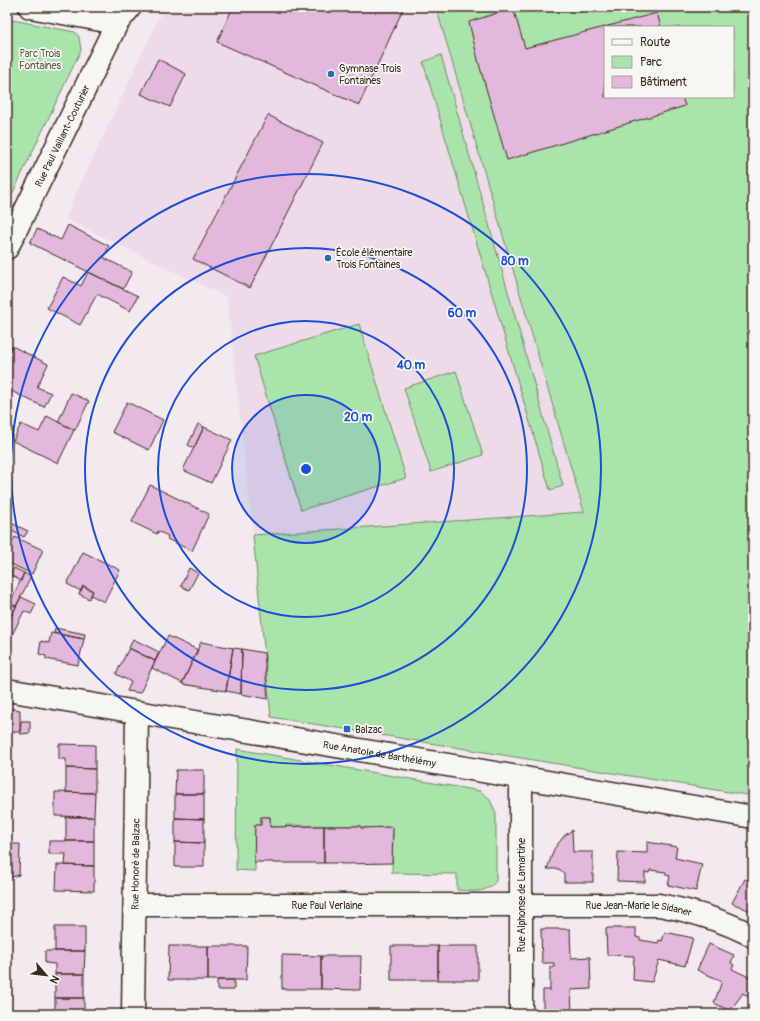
<svg xmlns="http://www.w3.org/2000/svg" width="760" height="1021" viewBox="0 0 760 1021" font-family="Pangolin,sans-serif">
	<style>
		.built { fill: #eedbe9 }
		.green { fill: #a9e5ab; stroke: #728864; fill-rule: evenodd }
		.building { fill: #e3b8dd; stroke: #3b2a1e }
		.lines { fill: none; stroke-linecap: round; stroke-linejoin: round }
		.minor-casing { stroke: #3b2a1e; stroke-width: 25 }
		.minor { stroke: #f6f6f2; stroke-width: 22 }
		.ring { fill: none; stroke: #1d4ed8; stroke-width: 2 }
		.poi-dot { fill: #1f6fb2; stroke: #f6f6f2; stroke-width: 1.5 }
		.labels { text-anchor: middle; stroke-width: 3.5; stroke-linejoin: round; paint-order: stroke }
		.park-label { font-size: 10px; fill: #565941; stroke: #f6f6f2 }
		.poi-label { font-size: 10px; fill: #3b2a1e; stroke: #f6f6f2; text-anchor: start }
		.street-label { font-size: 10px; fill: #3b2a1e; stroke: #f6f6f2 }
		.centre { fill: #1d4ed8; stroke: #f6f6f2; stroke-width: 2 }
		.ring-label { font-size: 12px; text-anchor: middle; font-weight: bold; fill: #1d4ed8; stroke: #f6f6f2; stroke-width: 3.5; stroke-linejoin: round; paint-order: stroke }
	</style>
	<rect width="100%" height="100%" fill="#f2eaee"/>
	<filter id="ink" filterUnits="userSpaceOnUse"><feTurbulence type="fractalNoise" baseFrequency=".025" numOctaves="2"/><feDisplacementMap in="SourceGraphic" scale="8" xChannelSelector="R" yChannelSelector="G"/><feConvolveMatrix kernelMatrix="1 2 1 2 8 2 1 2 1" color-interpolation-filters="sRGB"/></filter>
	<g filter="url(#ink)">
		<path class="built" d="M164 7H436L584 512 253 535 227 297 66 219 74 198Z"/>
		<path class="green" d="M436 7H753V796L271 717 253 535 584 512ZM605 27H733V97H605Z
			M7 19 75 32 79 37 81 50 7 205Z
			M441 55 563 486 550 490 423 62Z
			M359 324 406 478 301 510 254 356Z
			M456 371 483 455 431 472 404 388Z
			M237 749 480 791 489 798 496 813V881C486 894 473 891 457 890V874L392 873 393 827 361 828V826L286 825V827H270V817H261V825H255V871L236 870Z"/>
		<path class="building" d="M233 7H404L359 105 217 42Z
			M513 8 525 48 657 13 661 27H605V97H682L685 106 507 160 479 64 469 22Z
			M158 59 186 74 170 107 141 94Z
			M268 115 323 143 250 288 193 259Z
			M68 225 109 246 104 258 132 272 123 289 30 243 37 229 61 240Z
			M88 272 138 296 130 311 97 294 80 325 47 308 63 277 81 286Z
			M12 346 48 364 37 387 51 393 44 407 7 389V357Z
			M71 393 89 401 75 430 58 422Z
			M127 402 163 420 149 450 112 432Z
			M47 416 74 430 58 463 13 441 21 424 39 432Z
			M198 424 204 427 194 448 188 445Z
			M204 427 232 440 211 483 183 470Z
			M150 485 209 514 192 551 167 539 168 536 158 531 157 534 132 522Z
			M7 521 28 531 24 537 7 529Z
			M15 537 43 550 32 574 7 562V553Z
			M83 552 120 570 104 602 91 595 93 591 83 586 81 591 67 584Z
			M14 568 24 573 21 581 10 575Z
			M189 568 198 573 189 590 181 586Z
			M24 573 31 577 16 606 10 603Z
			M83 586 93 591 89 599 79 594Z
			M21 597 36 604 31 614 24 611 7 645V625Z
			M7 602 16 606 14 611 7 608Z
			M7 608 14 611 7 625Z
			M55 628 85 634 84 639 54 633Z
			M51 633 84 639 78 665 46 659V656L39 654 41 641 49 643Z
			M168 636 198 650 182 683 152 668Z
			M133 639 159 652 155 661 129 648Z
			M201 642 233 648 226 691 182 684Z
			M129 648 155 661 140 693 127 691 131 682 116 674Z
			M233 648 242 649 241 694 226 691Z
			M242 649 264 653 268 699 241 694Z
			M7 708 20 710V732H7Z
			M21 721H30V733L20 734Z
			M59 744 95 745V769L66 768V759H59Z
			M66 768 95 769V793L66 792Z
			M176 770H204V794H175Z
			M55 792 95 793 94 817 55 816Z
			M175 794H204V819L175 818Z
			M66 817H94V841H66Z
			M261 817H270V827L324 826V863H273V862H254L255 825H261Z
			M175 818 204 819V843L175 842Z
			M324 826H361V828L393 827 392 863 341 864 340 863H324Z
			M572 830 573 852H593V882H564V873L559 869H547L554 849 564 836Z
			M49 841H94V866L65 865 66 854H49Z
			M175 842 204 843V867H175Z
			M647 842 677 847 675 858 702 864 696 891 668 885 670 876 666 875V872L650 870 649 873 645 872V882L617 881 618 852 647 853Z
			M8 844H20L19 875 7 878Z
			M57 865 94 866V891L56 890Z
			M745 879 753 883V912L732 903Z
			M55 927H85V951H55Z
			M606 928H636V937L640 938V940L658 943 659 940 662 941 665 932 693 938 685 966 659 960 652 982 633 980 634 956 607 955Z
			M541 929H570L571 958 590 957 591 989 571 990 572 1014H543V990H550V967H554V963H542Z
			M709 944 734 955 731 963 734 965 732 969 749 977 751 975 753 976V1000L743 993 730 1011 714 1003 722 981 697 970Z
			M169 946H208V980H168Z
			M208 946H247L246 980H208Z
			M391 946H438V980H391Z
			M438 946H478V980H438Z
			M45 951H85L84 974H55V964L45 963Z
			M282 955 321 956V989H282Z
			M321 956H361L360 990 321 989Z
			M55 974H84V998H55Z
			M217 980H234V990H217Z
			M55 998H84V1014H55Z"/>
		<g class="lines">
			<defs>
				<g id="minor">
					<path d="M30 7 117 23"/>
					<path id="s1" d="M7 248 117 23 130 7"/>
					<path id="s2" d="M7 690 753 817"/>
					<path d="M521 777V1014"/>
					<path id="s3" d="M135 905H659C692 911 723 920 753 936"/>
					<path id="s4" d="M133 1014 137 713"/>
				</g>
			</defs>
			<use href="#minor" class="minor-casing"/>
			<use href="#minor" class="minor"/>
		</g>
	</g>
	<circle cx="306" cy="469" r="74" fill="#1d4ed8" fill-opacity=".12"/>
	<g class="ring">
		<circle cx="306" cy="469" r="74"/>
		<circle cx="306" cy="469" r="148"/>
		<circle cx="306" cy="469" r="221"/>
		<circle cx="306" cy="469" r="295"/>
	</g>
	<g class="poi-dot">
		<circle cx="331" cy="74" r="4"/>
		<circle cx="328" cy="258" r="4"/>
		<rect x="343" y="725" width="8" height="8" rx="2"/>
	</g>
	<g class="labels">
		<g class="park-label">
			<text x="40" y="57">Parc Trois<tspan x="40" dy="12">Fontaines</tspan></text>
		</g>
		<g class="poi-label">
			<text x="339" y="72">Gymnase Trois<tspan x="339" dy="12">Fontaines</tspan></text>
			<text x="336" y="256">École élémentaire<tspan x="336" dy="12">Trois Fontaines</tspan></text>
			<text x="355" y="733">Balzac</text>
		</g>
		<g class="street-label">
			<text dy="4" stroke="none"><textPath href="#s1" startOffset="125">Rue Paul Vaillant-Couturier</textPath></text>
			<text dy="4" stroke="none"><textPath href="#s2" startOffset="378">Rue Anatole de Barthélémy</textPath></text>
			<text dy="4" stroke="none"><textPath href="#s4" startOffset="150">Rue Honoré de Balzac</textPath></text>
			<text transform="translate(521 895) rotate(-90)" y="4">Rue Alphonse de Lamartine</text>
			<text dy="4" stroke="none"><textPath href="#s3" startOffset="192">Rue Paul Verlaine</textPath></text>
			<text dy="4" stroke="none"><textPath href="#s3" startOffset="504">Rue Jean-Marie le Sidaner</textPath></text>
		</g>
	</g>
	<circle cx="306" cy="469" r="6" class="centre"/>
	<g class="ring-label">
		<text x="515" y="265">80 m</text>
		<text x="462" y="317">60 m</text>
		<text x="411" y="369">40 m</text>
		<text x="358" y="421">20 m</text>
	</g>
	<rect width="760" height="1021" fill="none" stroke="#f6f6f2" stroke-width="24"/>
	<rect x="12" y="12" width="736" height="997" fill="none" stroke="#3b2a1e" stroke-width="1.5" filter="url(#ink)"/>
	<rect x="604" y="26" width="130" height="72" fill="#f6f6f2" stroke="#aba49d"/>
	<rect x="612" y="39" width="20" height="6" fill="#f6f6f2" stroke="#aba49d"/>
	<text x="640" y="46" font-size="12" fill="#3b2a1e">Route</text>
	<rect x="612" y="56" width="20" height="12" fill="#a9e5ab" stroke="#aba49d"/>
	<text x="640" y="66" font-size="12" fill="#3b2a1e">Parc</text>
	<rect x="612" y="76" width="20" height="12" fill="#e3b8dd" stroke="#aba49d"/>
	<text x="640" y="86" font-size="12" fill="#3b2a1e">Bâtiment</text>
	<g transform="translate(46 975) rotate(118)" stroke="#f6f6f2" stroke-width="3" paint-order="stroke">
	<path d="M0-3L7 15L0 10L-7 15Z" fill="#3b2a1e"/>
	<text y="-6" font-size="11" font-weight="bold" text-anchor="middle" fill="#3b2a1e">N</text>
	</g>
</svg>
